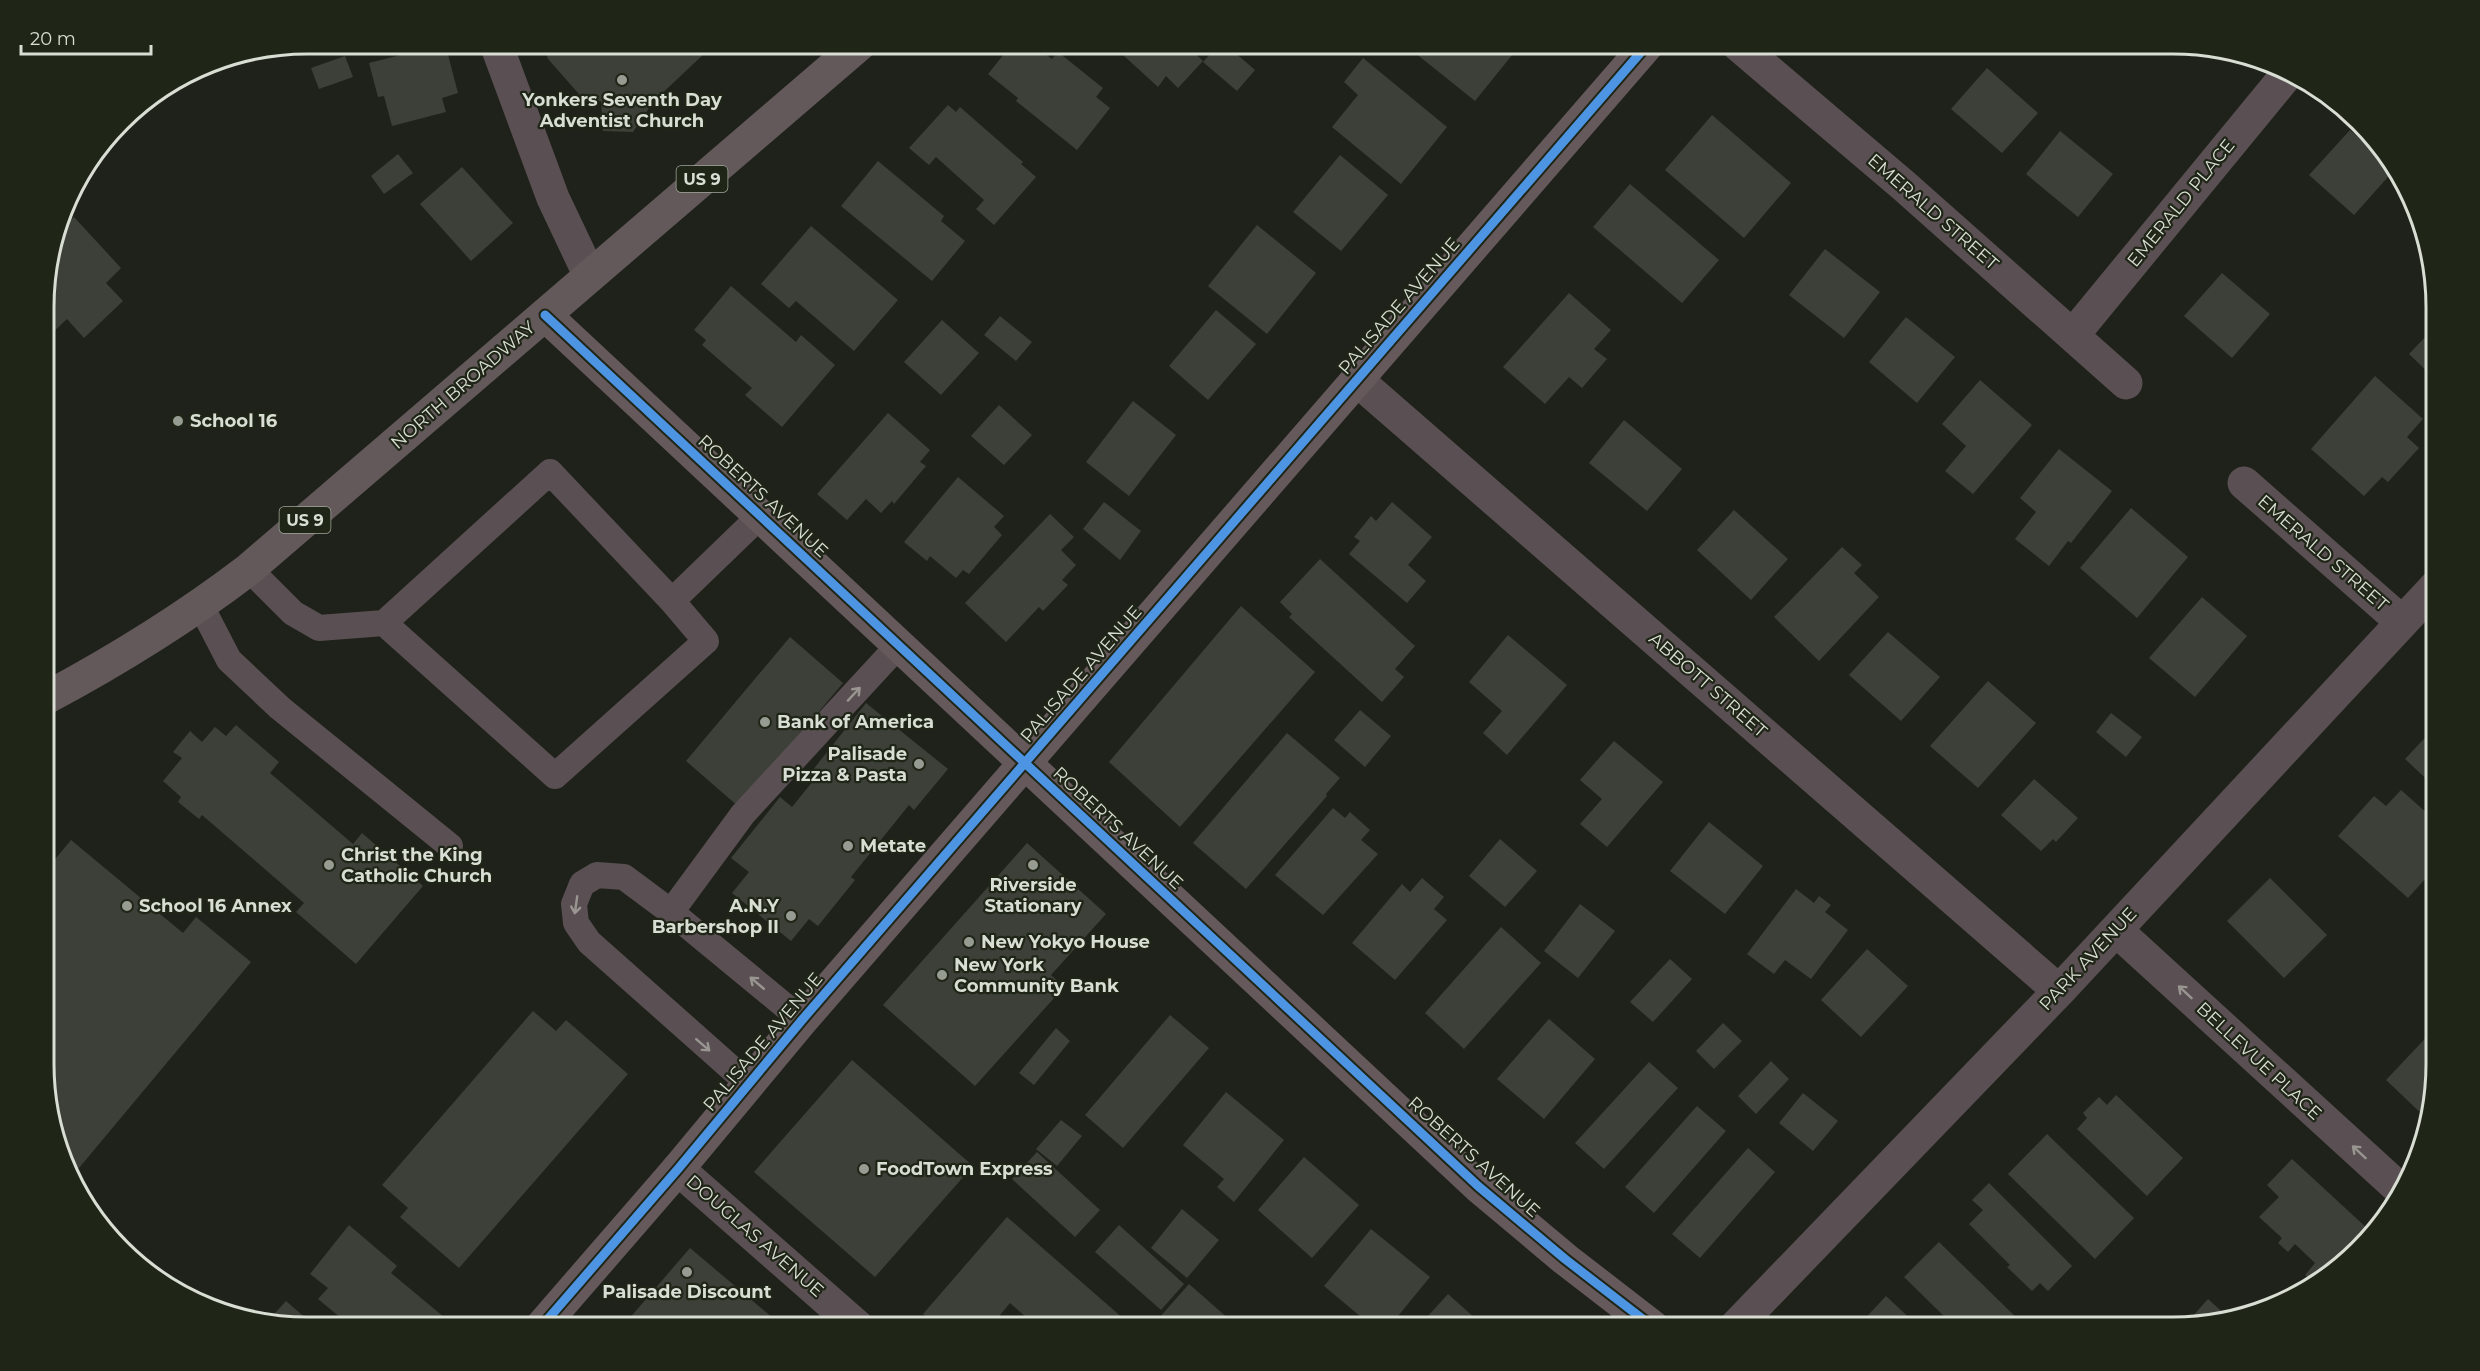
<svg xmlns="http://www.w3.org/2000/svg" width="2480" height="1371" viewBox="0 0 2480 1371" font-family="Montserrat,sans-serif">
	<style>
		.building { fill: #3c4038 }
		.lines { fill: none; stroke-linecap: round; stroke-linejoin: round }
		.lane { stroke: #5a4f52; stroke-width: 26 }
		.street { stroke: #5a4f52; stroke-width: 33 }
		.secondary { stroke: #66595c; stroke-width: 33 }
		.primary { stroke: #63585a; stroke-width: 33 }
		.cycleway-casing { stroke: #1f2617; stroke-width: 13 }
		.cycleway { stroke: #4d94e3; stroke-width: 9 }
		.oneway { stroke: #999692 }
		.poi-dot { fill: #979c92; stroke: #1f2617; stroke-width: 2 }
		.labels { text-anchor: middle; stroke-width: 4.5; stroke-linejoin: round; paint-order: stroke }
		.shield { fill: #1f2617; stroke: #a0a79b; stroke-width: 1.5 }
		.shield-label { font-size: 16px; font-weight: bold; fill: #d8ded3 }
		.poi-label { font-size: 18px; font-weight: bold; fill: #d8ded3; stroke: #1f2617; text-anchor: start }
		.street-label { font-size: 18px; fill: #d8ded3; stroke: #1f2617 }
		.rim { fill: none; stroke: #d8ded3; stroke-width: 3 }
	</style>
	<rect width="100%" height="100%" fill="#1f221a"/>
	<path class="building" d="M542 44H700L707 51 653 102 633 132 603 131 601 101 586 102 548 59Z
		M1012 44H1032L1052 59 1058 52 1103 88 1096 97 1110 108 1077 150 1016 101 1018 98 988 74Z
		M1111 44H1185L1203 61 1178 88 1166 76 1158 87Z
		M1219 44H1225L1255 70 1237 91 1203 62Z
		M1404 44H1521L1475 101Z
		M1822 44H1843L1833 54Z
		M2177 44 2188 45 2201 47 2192 57Z
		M446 47 458 93 442 98 446 112 392 126 384 96 378 97 369 63 428 48 430 51Z
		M345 56 353 77 319 89 311 68Z
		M1363 58 1447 127 1401 184 1332 127 1358 95 1344 82Z
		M1987 68 2038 113 2002 153 1951 109Z
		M948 105 956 112 960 107 1023 162 1021 164 1036 177 994 225 976 209 984 200 936 157 929 165 909 148Z
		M1712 115 1791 183 1744 238 1665 170Z
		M2350 130 2373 151 2377 146 2392 161 2396 168 2354 215 2309 175Z
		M2060 131 2113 174 2078 217 2026 174Z
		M398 154 413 173 384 194 371 176Z
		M1340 155 1388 195 1341 251 1293 212Z
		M878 161 944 216 941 221 965 241 932 281 841 206Z
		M462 167 513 223 471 261 420 204Z
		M1630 184 1719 260 1682 303 1593 227Z
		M74 217 121 268 106 283 123 301 84 338 67 319 46 339V273L58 232Z
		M1257 225 1316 273 1267 334 1208 286Z
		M811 226 898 300 854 351 796 301 789 308 761 284Z
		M1825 249 1880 292 1844 338 1789 295Z
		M2222 273 2270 314 2232 358 2184 316Z
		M731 286 796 342 801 335 835 365 782 427 745 395 752 388 702 345 706 340 694 330Z
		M1569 293 1611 330 1594 349 1607 359 1582 388 1569 377 1545 404 1503 367Z
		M1216 310 1256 344 1208 400 1169 366Z
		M1000 316 1032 342 1016 361 984 335Z
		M1906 317 1955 357 1917 403 1869 362Z
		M942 320 979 353 941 395 904 362Z
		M2429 333 2436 339V380L2409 354Z
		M2375 376 2423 419 2407 437 2419 448 2388 482 2382 477 2364 496 2311 449Z
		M1980 380 2032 425 1973 494 1945 471 1966 446 1942 424Z
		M1133 401 1176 435 1129 496 1086 462Z
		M999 405 1032 435 1004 465 971 436Z
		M888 413 930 450 920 462 926 466 894 504 892 501 881 513 866 499 847 520 817 494Z
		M1624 420 1682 469 1647 511 1589 463Z
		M2059 449 2112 491 2071 543 2068 541 2049 566 2015 539 2036 512 2020 498Z
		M958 477 1004 516 994 527 1002 535 969 574 963 570 956 578 930 556 927 561 904 542Z
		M1104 502 1141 531 1120 560 1083 529Z
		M1392 502 1432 537 1408 565 1426 581 1407 603 1349 554 1360 541 1354 537 1371 516 1376 521Z
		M2131 508 2188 557 2137 618 2080 568Z
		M1734 510 1788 559 1751 600 1697 550Z
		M1050 514 1074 537 1061 550 1076 565 1062 580 1068 585 1043 611 1039 607 1006 642 965 603Z
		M1842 547 1862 565 1854 573 1879 597 1819 661 1774 617Z
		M1320 559 1415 646 1395 669 1404 677 1382 702 1289 617 1292 614 1280 602Z
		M2202 597 2247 636 2195 697 2149 658Z
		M1241 606 1315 672 1180 827 1109 762Z
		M1888 632 1940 677 1901 721 1849 675Z
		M1508 635 1567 685 1507 755 1483 733 1502 711 1469 682Z
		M790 637 843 683 739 807 686 761Z
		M1988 681 2036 723 1978 788 1930 746Z
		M866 703 948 769 914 810 909 805 851 877 855 880 818 926 809 919 791 941 732 893 749 872 731 858 780 797 792 807 813 781 808 776Z
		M1360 710 1391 736 1365 767 1334 740Z
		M2111 713 2142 737 2126 757 2096 732Z
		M236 725 279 762 270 773 353 844 362 833 423 886 356 964 296 912 304 903 202 815 199 819 178 802 181 797 163 781 182 758 173 752 190 731 202 742 215 727 226 736Z
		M2436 726V788L2405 759Z
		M1287 733 1340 778 1326 794 1327 796 1246 889 1193 843Z
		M1614 741 1663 782 1607 847 1580 824 1602 799 1580 780Z
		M2034 779 2078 818 2056 842 2053 839 2041 851 2001 815Z
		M2401 790 2436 821V867L2408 898 2338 836 2374 796 2386 806Z
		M1333 808 1345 818 1350 812 1370 830 1361 840 1378 854 1323 915 1275 875Z
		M1709 822 1763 866 1725 914 1670 871Z
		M1500 839 1537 871 1505 907 1469 876Z
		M71 840 183 933 196 917 251 962 74 1174 46 1098V870Z
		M1027 843 1106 914 1051 975 1064 987 975 1086 883 1005Z
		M1422 878 1444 897 1434 909 1447 920 1395 980 1352 943 1402 884 1410 892Z
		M2270 878 2327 935 2284 978 2227 921Z
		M1796 889 1814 903 1819 896 1831 905 1825 912 1848 930 1811 979 1785 960 1774 974 1747 954Z
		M1580 904 1615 931 1578 978 1544 951Z
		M1501 927 1541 963 1464 1049 1425 1013Z
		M1867 949 1908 986 1861 1037 1821 1000Z
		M1670 959 1692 979 1653 1022 1630 1002Z
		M533 1011 556 1031 566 1020 628 1074 459 1268 400 1217 408 1208 382 1185Z
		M1170 1015 1209 1048 1123 1148 1085 1115Z
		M1549 1019 1595 1059 1544 1119 1497 1079Z
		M1723 1023 1742 1041 1714 1069 1696 1051Z
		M2436 1027V1081L2425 1117 2386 1080Z
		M1056 1028 1070 1041 1034 1085 1019 1073Z
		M852 1060 973 1166 875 1277 754 1172Z
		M1771 1061 1789 1079 1756 1114 1738 1096Z
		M1649 1062 1678 1088 1604 1169 1575 1143Z
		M1226 1092 1284 1140 1234 1202 1217 1187 1224 1179 1183 1145Z
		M1803 1093 1838 1121 1813 1151 1779 1123Z
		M2116 1095 2183 1158 2147 1196 2077 1129 2087 1118 2083 1113 2099 1097 2107 1105Z
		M1697 1106 1726 1131 1654 1213 1625 1187Z
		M1061 1120 1082 1136 1057 1166 1036 1149Z
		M2047 1134 2134 1218 2095 1259 2008 1174Z
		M1748 1148 1775 1172 1700 1258 1672 1234Z
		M1037 1152 1100 1210 1075 1237 1012 1179Z
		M1304 1157 1359 1205 1312 1258 1258 1210Z
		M2292 1159 2369 1230 2316 1285 2305 1275 2315 1263 2295 1244 2288 1252 2278 1243 2282 1238 2259 1217 2279 1197 2267 1185Z
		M1989 1183 2072 1266 2048 1291 2040 1283 2032 1291 2007 1267 2010 1265 1969 1224 1983 1210 1972 1200Z
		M1182 1209 1219 1240 1187 1278 1151 1248Z
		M1007 1217 1125 1320 1119 1327H1037L1010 1303 990 1327H937L923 1314Z
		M349 1225 397 1266 391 1273 456 1327H364L352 1317 347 1323 318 1299 328 1288 310 1274Z
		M1119 1225 1184 1284 1161 1310 1095 1252Z
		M1371 1229 1430 1277 1398 1316 1406 1322 1402 1327H1373L1324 1286Z
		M1939 1242 2026 1327H1955L1904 1277Z
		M690 1248 773 1318 765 1327H622Z
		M1189 1284 1238 1327H1151Z
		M1448 1294 1485 1327H1418Z
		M1886 1296 1919 1327H1857Z
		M2208 1299 2230 1319 2183 1327Z
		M286 1301 316 1327 267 1322Z"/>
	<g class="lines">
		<path class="lane" d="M249 569 293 613 319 628 384 623
			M672 601 550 472 384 623 555 776 706 641 672 601 760 516
			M201 606 229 660 280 708 450 846
			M671 912 743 814 898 646
			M749 1084 589 942 576 923 574 904 582 884 597 875 624 877 671 912 802 1020"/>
		<path class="street" d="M496 44 553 198 589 274
			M1737 44 1903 185 2126 383
			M2073 335 2289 72
			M1357 380 2059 991
			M2244 483 2402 622
			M2116 930 2403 1192
			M678 1169 858 1327
			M1735 1327 2059 991 2436 586"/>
		<path class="secondary" d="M545 315 1478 1186 1565 1259 1653 1327
			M541 1327 678 1169 802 1020 1648 44"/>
		<path class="primary" d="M46 698C117 660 185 618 249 569L860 44"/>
		<defs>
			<path id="cycleway" d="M545 315 1478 1186 1565 1259 1653 1327
				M541 1327 678 1169 802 1020 1648 44"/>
		</defs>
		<use href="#cycleway" class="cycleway-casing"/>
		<use href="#cycleway" class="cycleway"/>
	</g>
	<defs><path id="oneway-shaft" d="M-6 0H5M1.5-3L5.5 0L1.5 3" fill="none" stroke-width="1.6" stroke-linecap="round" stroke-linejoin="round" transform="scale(1.5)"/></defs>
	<g class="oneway">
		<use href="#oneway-shaft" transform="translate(854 694) rotate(-47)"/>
		<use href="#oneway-shaft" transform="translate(576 905) rotate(98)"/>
		<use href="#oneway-shaft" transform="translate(757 983) rotate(-140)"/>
		<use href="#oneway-shaft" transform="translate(2185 992) rotate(-137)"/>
		<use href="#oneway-shaft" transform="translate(703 1045) rotate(41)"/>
		<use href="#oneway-shaft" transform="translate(2359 1152) rotate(-137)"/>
	</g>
	<g class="poi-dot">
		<circle cx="622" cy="80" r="6"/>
		<circle cx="178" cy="421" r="6"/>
		<circle cx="765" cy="722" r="6"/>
		<circle cx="919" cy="764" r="6"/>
		<circle cx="848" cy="846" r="6"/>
		<circle cx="329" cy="865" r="6"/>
		<circle cx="1033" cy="865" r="6"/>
		<circle cx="127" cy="906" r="6"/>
		<circle cx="791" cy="916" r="6"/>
		<circle cx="969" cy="942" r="6"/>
		<circle cx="942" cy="975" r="6"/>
		<circle cx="864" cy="1169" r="6"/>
		<circle cx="687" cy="1272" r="6"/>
	</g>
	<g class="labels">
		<g class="shield">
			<rect x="676.5" y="166" width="51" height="26" rx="4.5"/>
			<rect x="279.5" y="507" width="51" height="26" rx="4.5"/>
		</g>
		<g class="shield-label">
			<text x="702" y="185">US 9</text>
			<text x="305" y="526">US 9</text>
		</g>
		<g class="poi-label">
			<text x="622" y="106" text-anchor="middle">Yonkers Seventh Day<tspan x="622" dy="21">Adventist Church</tspan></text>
			<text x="190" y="427">School 16</text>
			<text x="777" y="728">Bank of America</text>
			<text x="907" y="760" text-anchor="end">Palisade<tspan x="907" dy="21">Pizza &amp; Pasta</tspan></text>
			<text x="860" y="852">Metate</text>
			<text x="341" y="861">Christ the King<tspan x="341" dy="21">Catholic Church</tspan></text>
			<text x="1033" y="891" text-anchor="middle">Riverside<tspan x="1033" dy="21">Stationary</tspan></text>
			<text x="139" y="912">School 16 Annex</text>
			<text x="779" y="912" text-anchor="end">A.N.Y<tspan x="779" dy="21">Barbershop II</tspan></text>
			<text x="981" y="948">New Yokyo House</text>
			<text x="954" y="971">New York<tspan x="954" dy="21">Community Bank</tspan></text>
			<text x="876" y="1175">FoodTown Express</text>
			<text x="687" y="1298" text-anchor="middle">Palisade Discount</text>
		</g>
		<g class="street-label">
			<text transform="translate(2181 203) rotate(-51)" y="6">EMERALD PLACE</text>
			<text transform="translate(1933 212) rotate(41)" y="6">EMERALD STREET</text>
			<text transform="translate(1399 306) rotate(-49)" y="6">PALISADE AVENUE</text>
			<text transform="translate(463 385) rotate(-41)" y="6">NORTH BROADWAY</text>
			<text transform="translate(763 496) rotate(43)" y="6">ROBERTS AVENUE</text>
			<text transform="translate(2323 553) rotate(41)" y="6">EMERALD STREET</text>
			<text transform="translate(1081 674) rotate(-49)" y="6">PALISADE AVENUE</text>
			<text transform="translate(1708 685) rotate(41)" y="6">ABBOTT STREET</text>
			<text transform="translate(1118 828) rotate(43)" y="6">ROBERTS AVENUE</text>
			<text transform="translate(2088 959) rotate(-47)" y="6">PARK AVENUE</text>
			<text transform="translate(763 1042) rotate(-50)" y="6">PALISADE AVENUE</text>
			<text transform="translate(2259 1061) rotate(43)" y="6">BELLEVUE PLACE</text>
			<text transform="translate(1474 1157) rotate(42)" y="6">ROBERTS AVENUE</text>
			<text transform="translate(755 1236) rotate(41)" y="6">DOUGLAS AVENUE</text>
		</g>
	</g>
	<path d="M0 0H2480V1371H0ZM307 54H2173A253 253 0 0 1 2426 307V1064A253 253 0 0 1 2173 1317H307A253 253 0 0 1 54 1064V307A253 253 0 0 1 307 54Z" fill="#1f2617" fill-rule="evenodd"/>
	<path class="rim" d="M307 54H2173A253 253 0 0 1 2426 307V1064A253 253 0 0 1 2173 1317H307A253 253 0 0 1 54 1064V307A253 253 0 0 1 307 54Z"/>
	<path d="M21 45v9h130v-9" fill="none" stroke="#d8ded3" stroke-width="3"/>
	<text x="30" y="45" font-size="18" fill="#d8ded3" stroke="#1f2617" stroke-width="4.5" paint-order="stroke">20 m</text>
</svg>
